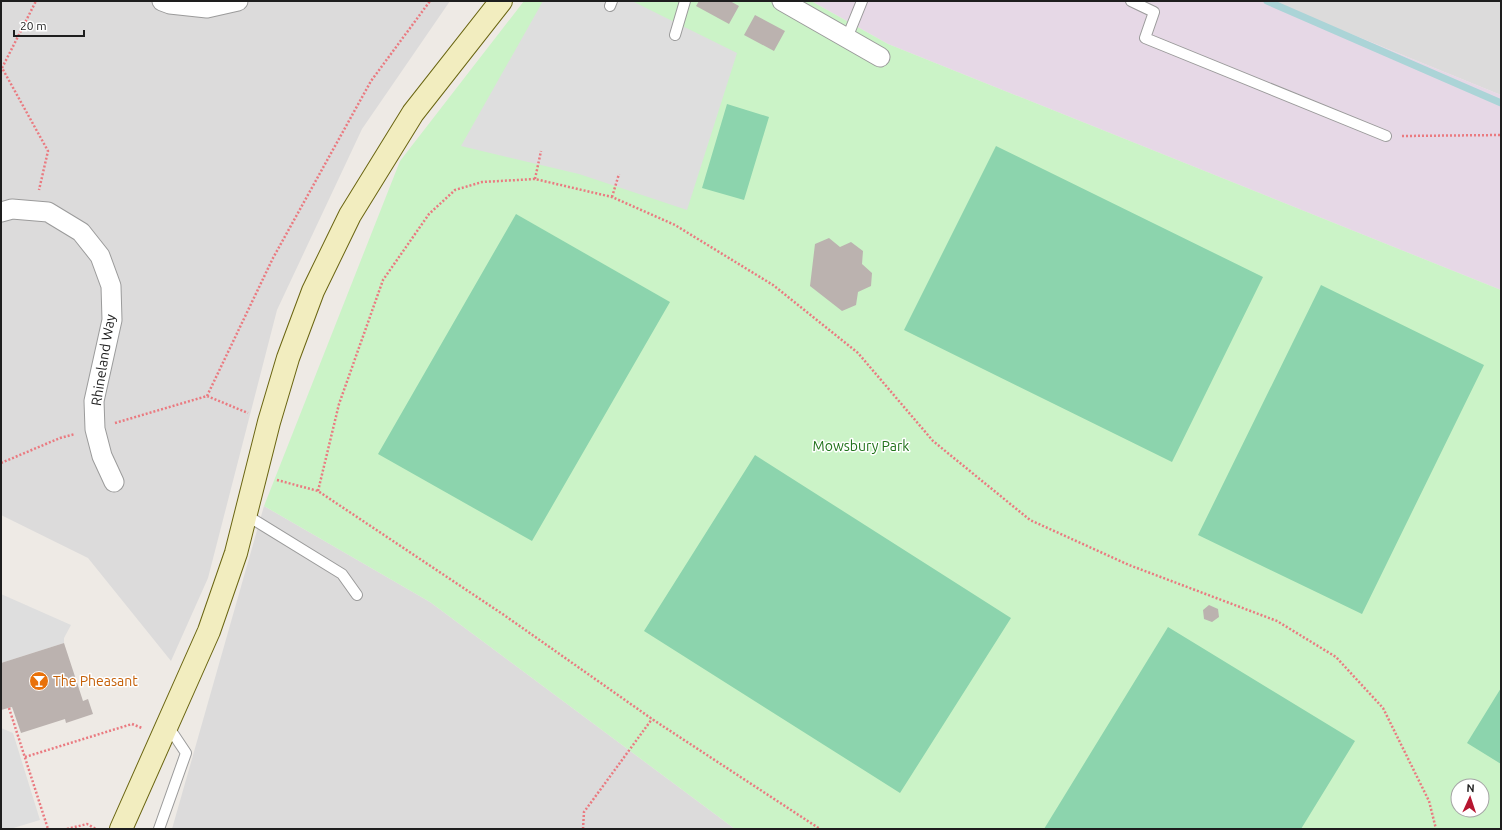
<svg xmlns="http://www.w3.org/2000/svg" width="1502" height="830" viewBox="0 0 1502 830" font-family="Ubuntu,sans-serif">
	<style>
		.residential { fill: #dcdbdb }
		.industrial { fill: #e6d8e6 }
		.park { fill: #cbf3c7; fill-rule: evenodd }
		.pitch { fill: #8cd4ad }
		.parking { fill: #dedede }
		.lines { fill: none; stroke-linecap: round; stroke-linejoin: round }
		.stream { stroke: #abd4d7; stroke-width: 7 }
		.building { fill: #bbb2af }
		.service-casing { stroke: #9b9b9b; stroke-width: 12 }
		.minor-casing { stroke: #9b9b9b; stroke-width: 21 }
		.secondary-casing { stroke: #6a6511; stroke-width: 24 }
		.path { stroke: #ea7a80; stroke-width: 2.5; stroke-dasharray: 2 2; stroke-linecap: butt }
		.service { stroke: #fff; stroke-width: 10 }
		.minor { stroke: #fff; stroke-width: 19 }
		.secondary { stroke: #f2edbf; stroke-width: 22 }
		.labels { text-anchor: middle; stroke-width: 3; stroke-linejoin: round; paint-order: stroke }
		.street-label { font-size: 14px; fill: #1e1e1e; stroke: #fff }
		.park-label { font-size: 14px; fill: #1e7118; stroke: #fff }
		.food-label { font-size: 14px; fill: #c56008; stroke: #fff; text-anchor: start }
	</style>
	<rect width="100%" height="100%" fill="#eeeae5"/>
	<path class="residential" d="M1 1H450L362 129 277 310 208 578 171 661 88 558 1 515Z
		M1270 1H1501V95Z
		M264 506 430 602 735 829H172Z"/>
	<path class="industrial" d="M811 1H1270L1501 95V290L888 44Z"/>
	<path class="park" d="M524 1H811L888 44 1501 290V829H735L430 602 264 506 400 161ZM1458 786H1482V810H1458Z"/>
	<path class="pitch" d="M727 104 769 117 744 200 702 188Z
		M996 146 1263 277 1172 462 904 330Z
		M516 214 670 302 532 541 378 454Z
		M1321 285 1484 365 1362 614 1198 535Z
		M755 455 1011 618 900 793 644 631Z
		M1168 627 1355 741 1301 829H1044Z
		M1501 688V764L1467 743Z"/>
	<path class="parking" d="M543 1H632L737 53 687 210 579 174 461 146Z
		M1 594 71 625 64 638V643L1 663Z
		M1 728 13 733 40 820 10 829H1Z"/>
	<g class="lines">
		<path class="stream" d="M1267 1 1501 103"/>
	</g>
	<path class="building" d="M699 1H730L739 6 729 24 696 6Z
		M755 15 785 31 774 51 744 35Z
		M829 238 840 247 851 242 863 251 862 264 872 273 871 286 858 292 856 305 842 311 810 286 815 244Z
		M1209 605 1218 609 1219 617 1212 622 1204 619 1203 610Z
		M64 643 83 701 88 699 93 714 66 723 65 719 21 733 12 707 1 710V663Z"/>
	<g class="lines">
		<defs>
			<path id="service" d="M1131 1 1154 12 1145 38 1386 136
				M610 6 612 1
				M675 35 685 1
				M847 38 862 1
				M246 515 342 574 357 595
				M159 829 186 753 168 726"/>
			<path id="minor" d="M162 1 170 4 207 8 238 1
				M782 1 880 57
				M1 212 12 209 48 212 81 232 100 256 111 286 112 320 94 401 95 429 102 456 114 482"/>
			<path id="secondary" d="M121 829 209 631 236 553 269 422 288 358 313 291 350 215 413 113 501 1"/>
		</defs>
		<use href="#service" class="service-casing"/>
		<use href="#minor" class="minor-casing"/>
		<use href="#secondary" class="secondary-casing"/>
		<path class="path" d="M1 66 48 151 39 190
			M2 68 36 1
			M1402 136 1501 135
			M535 179 541 151
			M612 197 619 174
			M207 396 273 258 371 81 430 1
			M115 423 207 396 248 413
			M1 463 60 438 75 434
			M277 480 318 491 504 615 652 719 820 829
			M318 491 339 404 383 280 429 214 455 190 482 182 535 179 612 197 675 225 773 285 858 353 933 441 1030 520 1129 565 1277 621 1336 657 1383 708 1429 801 1436 829
			M9 708 48 829
			M25 757 132 724 142 728
			M67 829 87 824 96 829
			M583 829 584 812 652 719"/>
		<use href="#service" class="service"/>
		<use href="#minor" class="minor"/>
		<use href="#secondary" class="secondary"/>
	</g>
	<defs>
		<symbol id="bar-disc" viewBox="-11 -11 22 22"><circle r="9.5" fill="#e8710a" stroke="#fff"/><path d="M-6-5H6L.8 .8V4.5H3.5V6h-7V4.5H-.8V.8Z" fill="#fff"/></symbol>
	</defs>
	<g fill-rule="evenodd">
		<use href="#bar-disc" x="28" y="670" width="22" height="22"/>
	</g>
	<g class="labels">
		<g class="street-label">
			<text transform="translate(103 360) rotate(-81)" y="5">Rhineland Way</text>
		</g>
		<g class="park-label">
			<text x="861" y="451">Mowsbury Park</text>
		</g>
		<g class="food-label">
			<text x="53" y="686">The Pheasant</text>
		</g>
	</g>
	<rect width="1502" height="830" fill="none" stroke="#1e1e1e" stroke-width="4"/>
	<g transform="translate(1470 798) rotate(3)"><circle r="19" fill="#ffffff" stroke="#a5a5a5"/>
	<path d="M0-3L7 15L0 10L-7 15Z" fill="#b61630"/>
	<text y="-6" font-size="11" font-weight="bold" text-anchor="middle" fill="#1e1e1e">N</text>
	</g>
	<path d="M14 30v6h70v-6" fill="none" stroke="#1e1e1e" stroke-width="2"/>
	<text x="20" y="30" font-size="12" fill="#1e1e1e" stroke="#ffffff" stroke-width="3" paint-order="stroke">20 m</text>
</svg>
